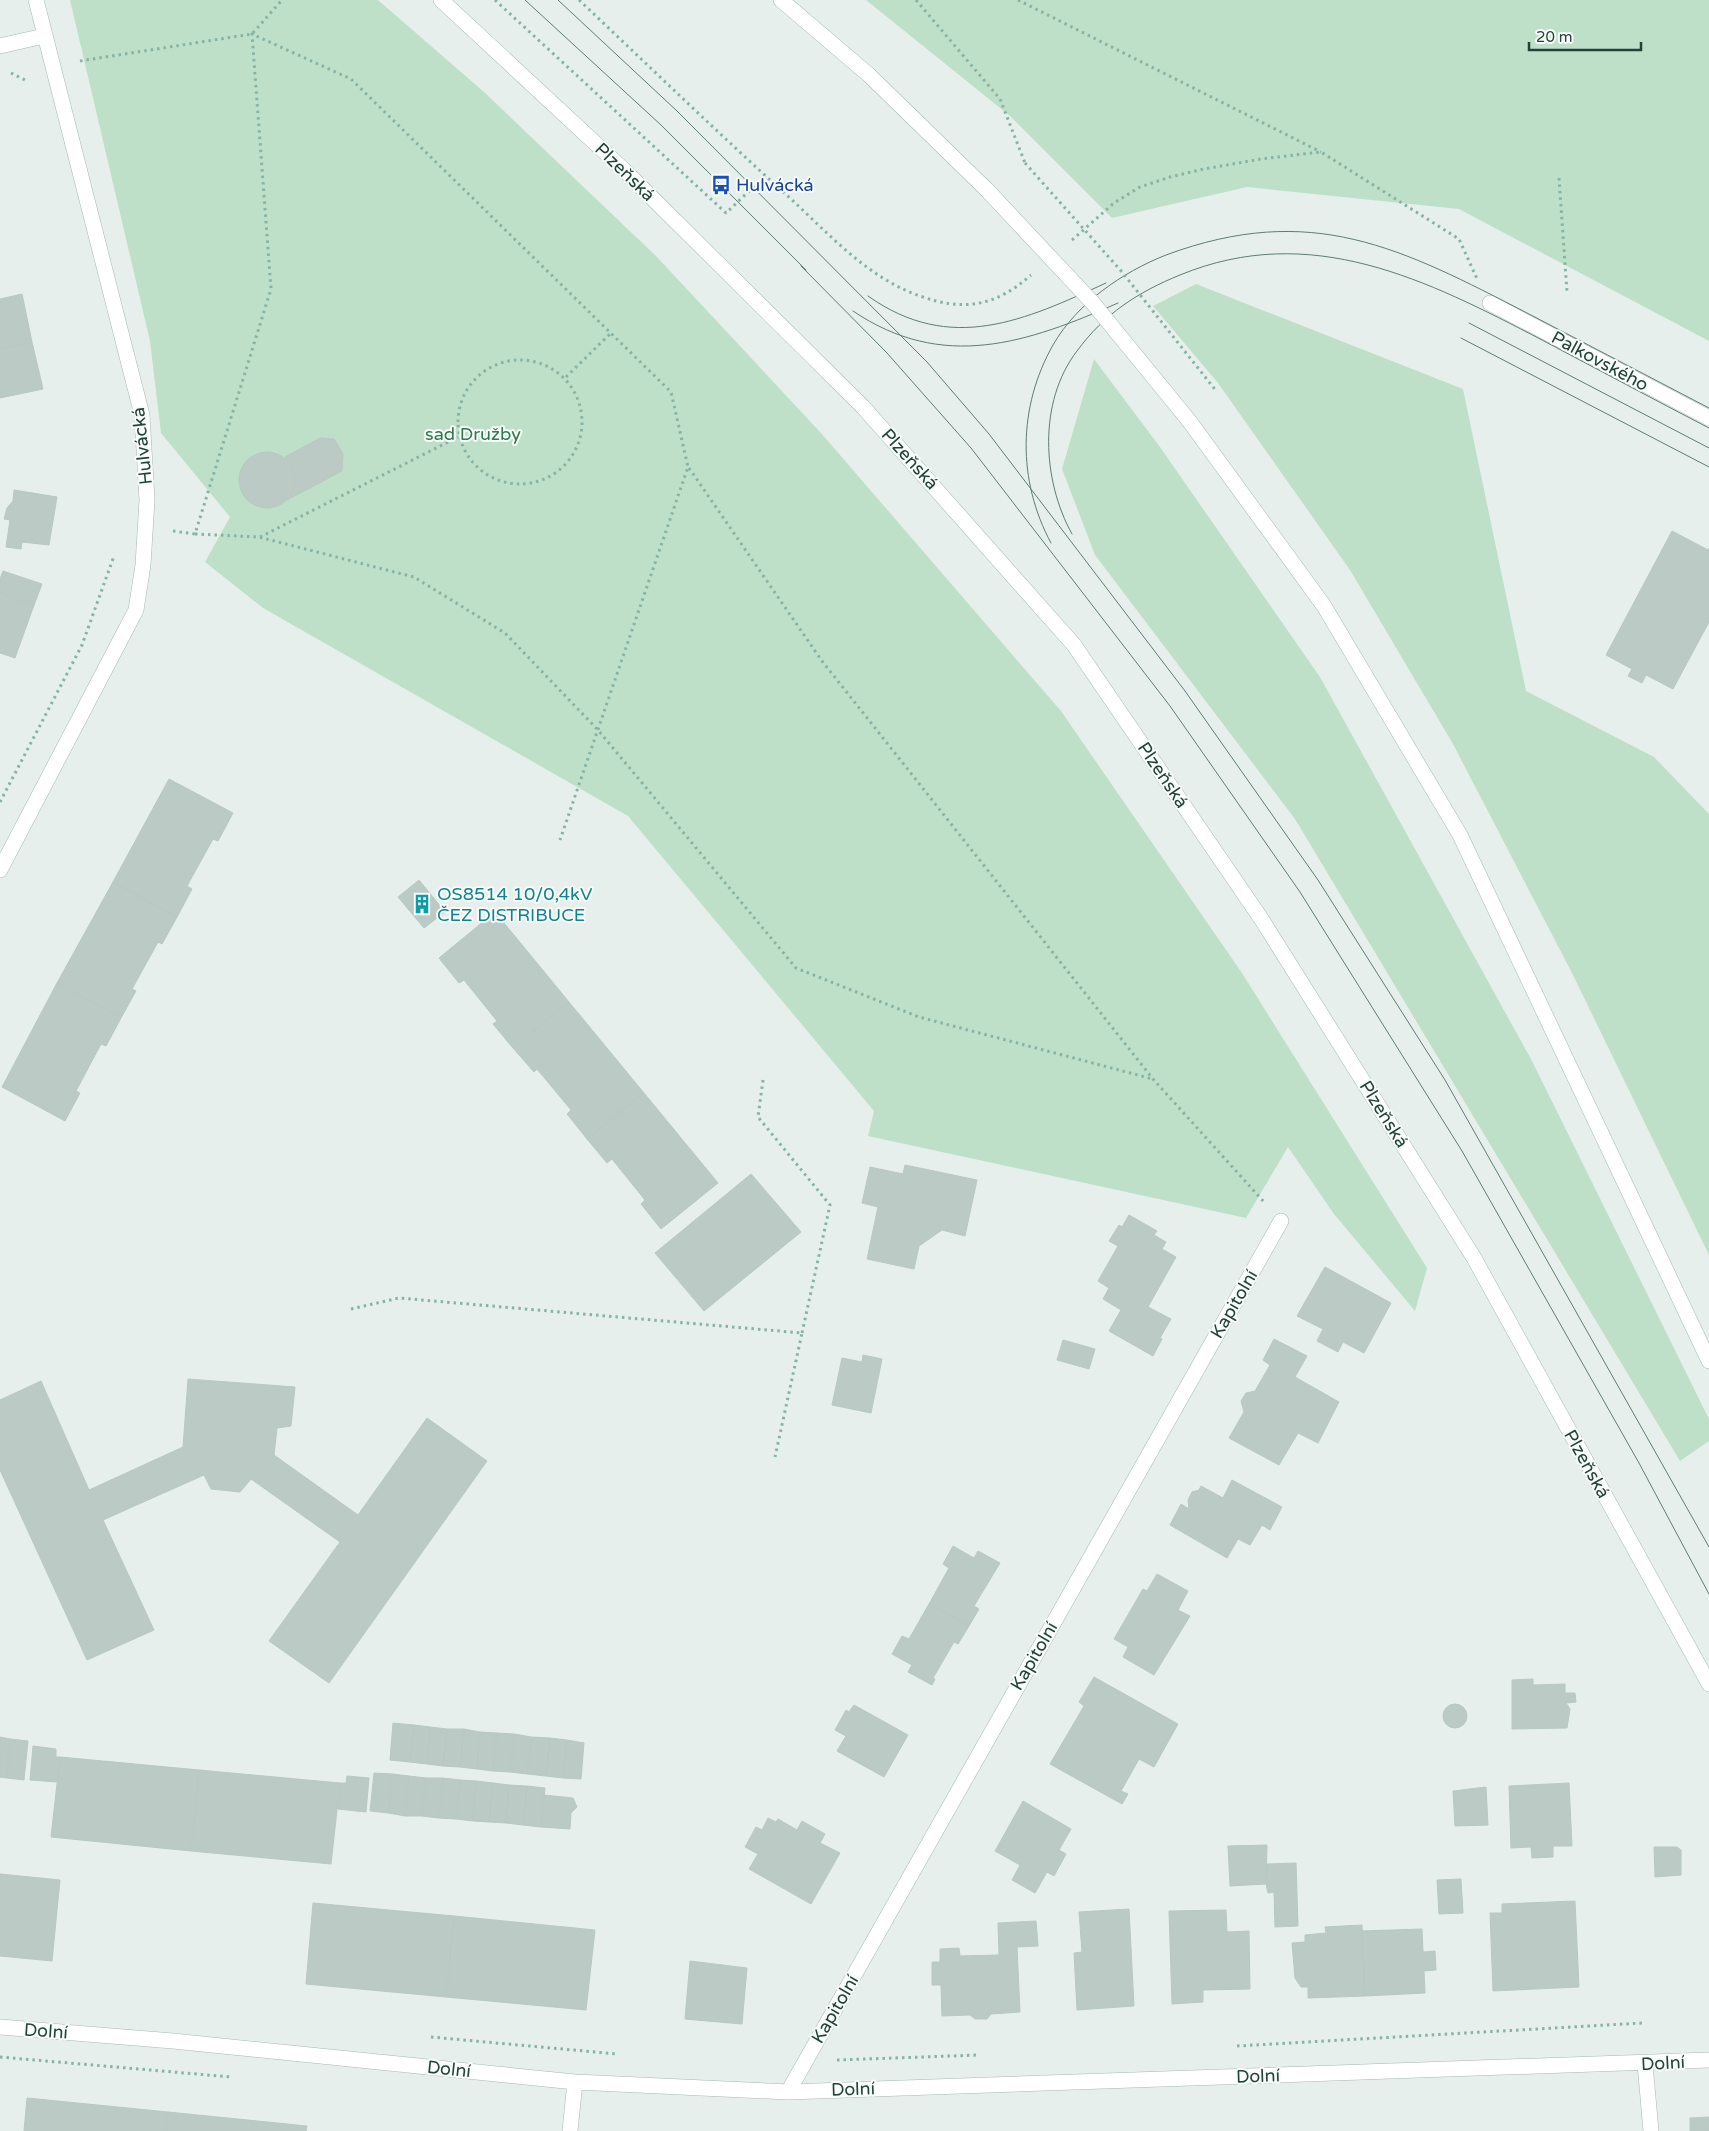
<svg xmlns="http://www.w3.org/2000/svg" width="1709" height="2131" viewBox="0 0 1709 2131" font-family="'Varela Round',sans-serif">
	<style>
		.green { fill: #bfe0c8 }
		.building { fill: #bbcac4; stroke: #b8c9c2 }
		.lines { fill: none; stroke-linecap: round; stroke-linejoin: round }
		.street-casing { stroke: #a8b8b2; stroke-width: 16 }
		.secondary-casing { stroke: #a4bbb3; stroke-width: 16 }
		.path { stroke: #86b3a5; stroke-width: 3; stroke-dasharray: 2.5 4; stroke-linecap: butt }
		.street { stroke: #fff; stroke-width: 15 }
		.secondary { stroke: #fff; stroke-width: 15 }
		.tram { stroke: #5f7d75; stroke-width: 1 }
		.secondary-bridge-casing { stroke: #a4bbb3; stroke-width: 16; stroke-linecap: butt }
		.path-bridge { stroke: #86b3a5; stroke-width: 3; stroke-dasharray: 2.5 4; stroke-linecap: butt }
		.secondary-bridge { stroke: #fff; stroke-width: 15 }
		.labels { text-anchor: middle; stroke-width: 4; stroke-linejoin: round; paint-order: stroke }
		.street-label { font-size: 18px; fill: #24423a; stroke: #f7fbf9 }
		.transit-label { font-size: 18px; fill: #164399; stroke: #f7fbf9; text-anchor: start }
		.park-label { font-size: 18px; fill: #2d7a4b; stroke: #f7fbf9 }
		.culture-label { font-size: 18px; fill: #0d838f; stroke: #f7fbf9; text-anchor: start }
	</style>
	<rect width="100%" height="100%" fill="#e6efeb"/>
	<path class="green" d="M70 0H378L484 92 656 256 821 433 1061 711 1242 973 1427 1268 1415 1311 1334 1214 1288 1147 1246 1218 868 1136 874 1111 628 816 263 608 205 562 230 517 161 433 150 341Z
		M866 0H1709V341L1459 209 1247 187 1112 218 1010 116Z
		M1196 284 1463 389 1526 691 1654 757 1709 814V1255L1572 973 1453 744 1350 570 1218 383 1153 306Z
		M1094 359 1160 447 1320 677 1532 1061 1709 1419V1441L1680 1461 1295 819 1095 555 1062 469Z"/>
	<path class="building" d="M22 294 32 342 0 349V299Z
		M32 342 43 389 0 398V349Z
		M320 438 334 439 343 454 342 471 287 500 294 488 295 477 292 466 285 457Z
		M239 480a28 28 0 1 1 56 0a28 28 0 1 1-56 0Z
		M14 490 57 497 49 545 22 542 21 549 6 547 10 520 4 519 7 508 13 501Z
		M1672 531 1708 550 1709 548V622L1673 689 1646 675 1642 683 1628 676 1632 669 1606 655Z
		M3 571 42 584 34 605 0 593V579Z
		M0 593 34 605 15 658 0 653Z
		M169 779 233 813 218 841 213 839 187 886 192 889 177 917 113 882Z
		M419 880 445 912 424 928 398 897Z
		M113 882 177 917 162 944 158 942 132 989 136 991 121 1018 57 983Z
		M495 912 569 1002 513 1048 493 1024 497 1021 464 980 459 983 439 958Z
		M57 983 121 1018 106 1046 101 1044 76 1091 80 1093 65 1121 2 1087Z
		M569 1002 644 1093 587 1139 567 1114 571 1110 537 1069 534 1072 513 1048Z
		M644 1093 718 1183 661 1229 641 1204 645 1200 612 1159 607 1163 587 1139Z
		M905 1165 977 1180 965 1236 942 1230 919 1246 914 1269 867 1259 878 1207 862 1203 870 1167 903 1174Z
		M751 1174 801 1232 704 1311 655 1253Z
		M1129 1215 1157 1231 1154 1235 1166 1242 1162 1249 1176 1257 1148 1307 1171 1319 1160 1338 1162 1339 1153 1356 1109 1331 1121 1310 1103 1299 1109 1288 1098 1281 1118 1246 1109 1241 1119 1225 1122 1227Z
		M1325 1267 1391 1303 1364 1353 1343 1342 1338 1352 1317 1341 1323 1329 1297 1316Z
		M1274 1339 1307 1356 1295 1377 1339 1402 1318 1443 1298 1433 1279 1465 1229 1438 1244 1412 1241 1401 1246 1393 1255 1391 1270 1365 1263 1360Z
		M1063 1340 1095 1349 1089 1369 1057 1360Z
		M863 1355 882 1359 871 1413 832 1405 842 1358 862 1362Z
		M188 1379 295 1387 291 1426 277 1428 274 1455 358 1515 427 1418 487 1461 329 1683 269 1641 340 1542 251 1479 240 1492 211 1489 204 1475 103 1520 154 1630 87 1660 0 1470V1400L41 1381 89 1490 183 1447Z
		M1232 1480 1282 1507 1270 1530 1262 1525 1250 1545 1238 1539 1227 1558 1170 1525 1181 1504 1189 1509 1188 1500 1192 1492 1199 1490 1201 1486 1223 1498Z
		M953 1546 974 1558 978 1551 1000 1563 974 1606 979 1609 969 1626 929 1604 949 1568 943 1564Z
		M1157 1574 1188 1591 1178 1610 1190 1616 1154 1675 1123 1657 1128 1647 1114 1639 1143 1589 1147 1591Z
		M929 1604 969 1626 958 1644 954 1642 933 1678 935 1679 932 1685 908 1672 912 1665 892 1654 902 1636 909 1639Z
		M1094 1677 1178 1724 1154 1767 1139 1759 1121 1791 1128 1794 1122 1804 1050 1764 1084 1706 1079 1702Z
		M1533 1679V1685L1565 1684V1693H1575L1576 1702 1566 1703 1570 1709 1567 1728 1512 1729V1680Z
		M1443 1716a12 12 0 1 1 24 0a12 12 0 1 1-24 0Z
		M854 1705 908 1735 884 1777 837 1751 846 1736 835 1730 846 1710 849 1712Z
		M393 1723 414 1725 410 1762 390 1760Z
		M414 1725 430 1727 427 1764 410 1762Z
		M430 1727 447 1729 443 1766 427 1764Z
		M447 1729H464L460 1767 443 1766Z
		M464 1729 480 1732 477 1769 460 1767Z
		M480 1732 497 1733 493 1771 477 1769Z
		M497 1733 514 1734 510 1772 493 1771Z
		M514 1734 531 1737 527 1774 510 1772Z
		M0 1737 10 1739 7 1778 0 1777Z
		M531 1737 550 1738 546 1776 527 1774Z
		M550 1738 567 1740 563 1778 546 1776Z
		M10 1739 28 1741 24 1780 7 1778Z
		M567 1740 584 1743 581 1779 563 1778Z
		M33 1746 56 1749V1757H60L58 1782 30 1780Z
		M60 1757 199 1770 191 1851 51 1837Z
		M199 1770 340 1783 331 1864 191 1851Z
		M374 1773 392 1774 389 1813 370 1811Z
		M392 1774 409 1776 405 1816 389 1813Z
		M347 1776 369 1778 366 1812 338 1809 340 1783H346Z
		M409 1776 426 1778 422 1816H405Z
		M426 1778H443L439 1818 422 1816Z
		M443 1778 460 1780 456 1819 439 1818Z
		M460 1780 476 1781 473 1821 456 1819Z
		M476 1781 493 1783 489 1822 473 1821Z
		M493 1783 509 1785 506 1823 489 1822Z
		M1569 1783 1572 1846H1553V1857L1532 1858 1531 1847 1511 1848 1509 1786Z
		M509 1785 527 1786 523 1825 506 1823Z
		M527 1786 545 1788 541 1827 523 1825Z
		M1486 1787 1488 1825 1455 1826 1453 1791Z
		M544 1795 573 1798 577 1807 571 1813 570 1829 541 1827Z
		M1023 1801 1071 1829 1059 1850 1066 1854 1054 1876 1047 1872 1035 1893 1012 1880 1020 1865 995 1851Z
		M768 1818 776 1822 778 1819 797 1830 802 1821 825 1834 820 1843 840 1853 811 1904 749 1869 758 1854 745 1847 756 1827 762 1830Z
		M1267 1845 1266 1884 1230 1886 1228 1846Z
		M1654 1847H1677L1681 1850V1875L1655 1877Z
		M1296 1863 1298 1926 1275 1927 1274 1892 1268 1893 1266 1884 1267 1864Z
		M0 1874 60 1880 52 1961 0 1956Z
		M1461 1879 1463 1913 1439 1914 1437 1880Z
		M1575 1901 1579 1987 1493 1991 1490 1913H1502V1904Z
		M313 1903 454 1916 446 1997 306 1984Z
		M1129 1909 1134 2006 1077 2010 1074 1953 1082 1952 1079 1912Z
		M1226 1910 1227 1932 1249 1931 1250 1989 1203 1990V2002L1172 2004 1169 1911Z
		M454 1916 595 1930 586 2010 446 1997Z
		M1036 1921 1038 1946 1017 1947 1020 2012 991 2014 987 2019H975L970 2015 942 2016 941 1985H932V1962H940V1949L959 1948 960 1956 999 1955 998 1923Z
		M1362 1925 1365 1996 1308 1998V1987H1301L1295 1978 1292 1943 1305 1942V1935L1326 1933 1325 1927Z
		M1422 1929 1423 1952 1435 1951 1436 1970 1424 1971 1425 1993 1365 1996 1362 1931Z
		M690 1961 747 1968 742 2024 685 2019Z
		M27 2098 168 2112 166 2131H24Z
		M168 2112 307 2126 306 2131H166Z
		M1709 2117V2131H1690V2118Z"/>
	<g class="lines">
		<defs>
			<path id="street" d="M0 46 44 36
				M1490 303 1709 418
				M0 870 136 610 143 565 147 500 142 415 36 0
				M0 2027 173 2041 575 2082 788 2092 1709 2060
				M1645 2064 1651 2131
				M788 2092 1281 1221
				M570 2131 575 2082"/>
			<path id="secondary" d="M441 0 623 169 863 407 1074 645 1262 920 1474 1258 1709 1684
				M781 0 869 75 987 190
				M1190 422 1324 606 1460 835 1709 1361"/>
		</defs>
		<use href="#street" class="street-casing"/>
		<use href="#secondary" class="secondary-casing"/>
		<path class="path" d="M495 0 726 213 765 176
			M579 0C650 67 719 134 791 199 830 235 868 278 920 296 964 312 996 306 1031 275
			M916 0 1000 99 1025 163
			M1018 0 1321 152
			M80 61 252 34 282 0
			M11 73 27 81
			M1559 178 1567 292
			M1072 240 1114 203 1140 187 1170 177 1204 169 1261 159 1321 152 1459 239 1478 281
			M458 422a62 62 0 1 1 124 0a62 62 0 1 1-124 0Z
			M566 377 611 333
			M689 468 822 661 1153 1079 1264 1202
			M173 531 195 534 271 289 252 34 351 79 671 392 688 467 560 840
			M195 534 259 537 414 577 505 633 598 730 796 968 919 1017 1153 1079
			M260 537 458 437
			M0 802 82 645 114 556
			M763 1080 758 1117 830 1205 802 1333
			M351 1309 399 1298 802 1333 775 1457
			M431 2037 617 2054
			M1237 2046 1642 2023
			M0 2057 231 2077
			M837 2060 979 2055"/>
		<use href="#street" class="street"/>
		<use href="#secondary" class="secondary"/>
		<path class="tram" d="M525 0 661 125 806 270
			M558 0 677 111 927 362 989 434 1185 691 1318 880 1445 1080 1709 1547
			M801 266 887 353 971 448 1170 706 1300 892 1462 1151 1639 1463 1709 1594
			M868 296C951 355 1025 320 1106 283
			M853 311C943 372 1027 343 1118 303
			M1469 323 1709 448
			M1461 338 1709 467
			M1072 534C1042 480 1038 402 1077 351 1104 314 1138 292 1180 275 1311 221 1427 280 1542 340 1597 369 1653 399 1709 428
			M1051 543C1017 480 1018 407 1053 345 1077 303 1123 272 1166 255 1312 201 1401 248 1529 314 1589 345 1649 377 1709 408"/>
		<defs>
			<path id="secondary-bridge" d="M987 190 1092 302 1190 422"/>
		</defs>
		<use href="#secondary-bridge" class="secondary-bridge-casing"/>
		<path class="path-bridge" d="M1025 163 1122 272 1217 392"/>
		<use href="#secondary-bridge" class="secondary-bridge"/>
	</g>
	<defs>
		<symbol id="bus-bare" viewBox="-9 -9 18 18"><path d="M-5-6H5V4H4V6H2V4H-2V6H-4V4H-5ZM-3.5-4V0h7V-4ZM-3.5 1.2v1.5H-2V1.2ZM2 1.2v1.5H3.5V1.2Z" fill="#1a4fb4" stroke="#f7fbf9" stroke-width="2.5" paint-order="stroke"/></symbol>
		<symbol id="building-bare" viewBox="-9 -9 18 18"><path d="M-4-6H4V6H1V3H-1V6H-4ZM-2.5-4.3h1.7v1.8h-1.7ZM.8-4.3h1.7v1.8H.8ZM-2.5-1h1.7V.8h-1.7ZM.8-1h1.7V.8H.8Z" fill="#0f9aa8" stroke="#f7fbf9" stroke-width="2.5" paint-order="stroke"/></symbol>
	</defs>
	<g fill-rule="evenodd">
		<use href="#bus-bare" x="707" y="171" width="28" height="28"/>
		<use href="#building-bare" x="408" y="890" width="28" height="28"/>
	</g>
	<g class="labels">
		<g class="street-label">
			<text transform="translate(625 172) rotate(44)" y="6">Plzeňská</text>
			<text transform="translate(1600 361) rotate(28)" y="6">Palkovského</text>
			<text transform="translate(142 446) rotate(-96)" y="6">Hulvácká</text>
			<text transform="translate(910 459) rotate(48)" y="6">Plzeňská</text>
			<text transform="translate(1163 775) rotate(56)" y="6">Plzeňská</text>
			<text transform="translate(1384 1114) rotate(58)" y="6">Plzeňská</text>
			<text transform="translate(1234 1304) rotate(-60)" y="6">Kapitolní</text>
			<text transform="translate(1587 1464) rotate(61)" y="6">Plzeňská</text>
			<text transform="translate(1034 1656) rotate(-60)" y="6">Kapitolní</text>
			<text transform="translate(835 2009) rotate(-60)" y="6">Kapitolní</text>
			<text transform="translate(46 2031) rotate(4)" y="6">Dolní</text>
			<text transform="translate(1663 2063) rotate(-3)" y="6">Dolní</text>
			<text transform="translate(449 2069) rotate(6)" y="6">Dolní</text>
			<text transform="translate(1258 2076) rotate(-2)" y="6">Dolní</text>
			<text transform="translate(853 2089) rotate(-2)" y="6">Dolní</text>
		</g>
		<g class="transit-label">
			<text x="736" y="191">Hulvácká</text>
		</g>
		<g class="park-label">
			<text x="473" y="440">sad Družby</text>
		</g>
		<g class="culture-label">
			<text x="437" y="900">OS8514 10/0,4kV<tspan x="437" dy="21">ČEZ DISTRIBUCE</tspan></text>
		</g>
	</g>
	<path d="M1529 42v8h112v-8" fill="none" stroke="#24423a" stroke-width="2.5"/>
	<text x="1536" y="42" font-size="15" fill="#24423a" stroke="#f7fbf9" stroke-width="4" paint-order="stroke">20 m</text>
</svg>
